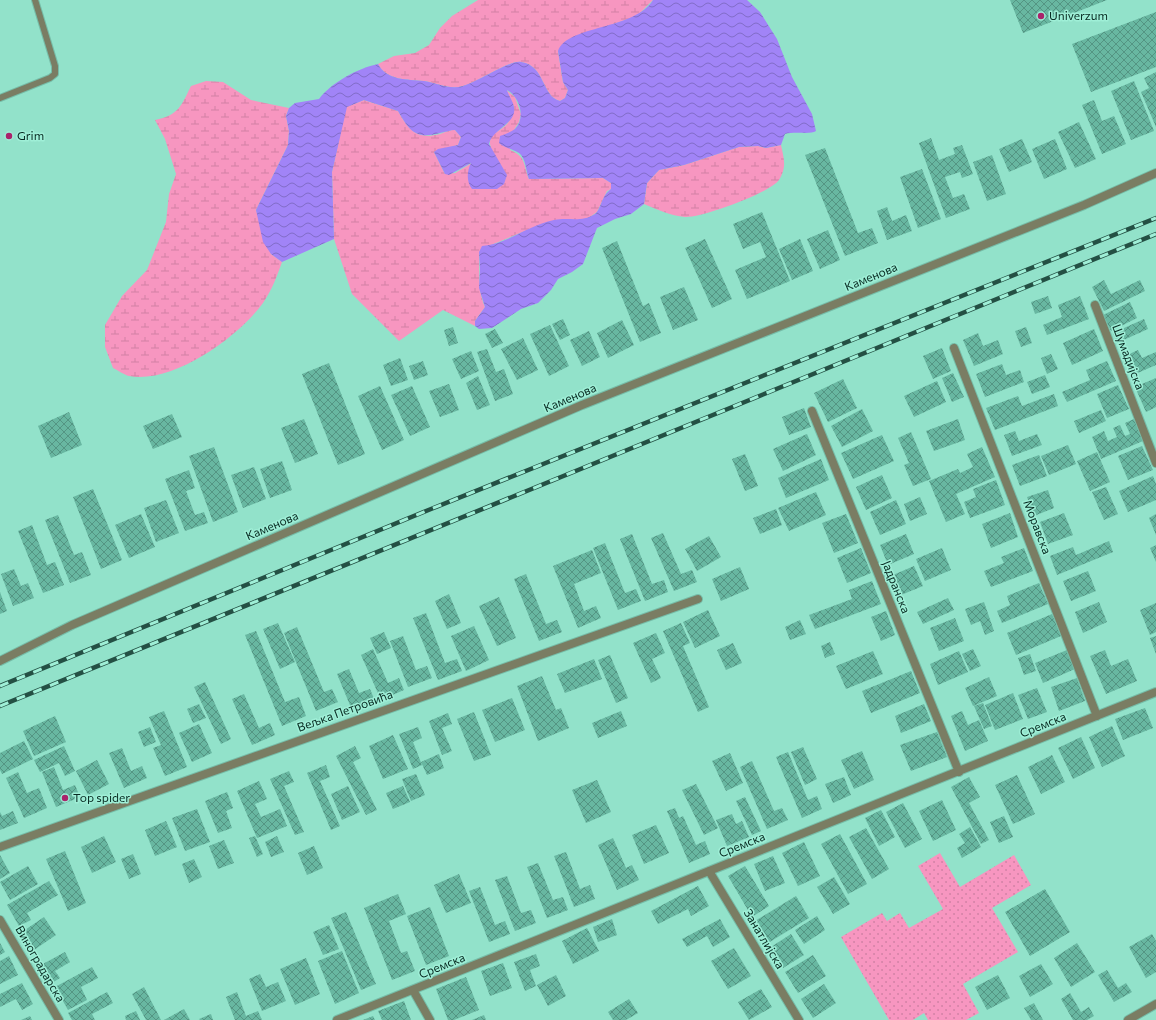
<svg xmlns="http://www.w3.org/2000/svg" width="1156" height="1020" viewBox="0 0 1156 1020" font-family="Commissioner,sans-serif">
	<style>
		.grass { fill: url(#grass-dots) }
		.wetland { fill: url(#wetland-marsh) }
		.water { fill: url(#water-waves) }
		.building { fill: url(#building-cross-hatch) }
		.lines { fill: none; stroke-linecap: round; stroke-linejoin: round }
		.service-casing { stroke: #76bda8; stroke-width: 8 }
		.minor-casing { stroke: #76bda8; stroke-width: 10 }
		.service { stroke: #7a7d63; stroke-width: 6 }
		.minor { stroke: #7a7d63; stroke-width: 8 }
		.rail-casing { stroke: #245044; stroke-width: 4.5 }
		.rail { stroke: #9fefd7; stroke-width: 3; stroke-dasharray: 9; stroke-linecap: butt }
		.poi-dot { fill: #a9236b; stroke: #9fefd7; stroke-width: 1.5 }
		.labels { text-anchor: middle; stroke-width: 3; stroke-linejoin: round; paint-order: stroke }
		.poi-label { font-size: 12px; fill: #072a21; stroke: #9fefd7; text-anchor: start }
		.street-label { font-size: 12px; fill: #072a21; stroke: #9fefd7 }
	</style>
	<defs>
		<pattern id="grass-dots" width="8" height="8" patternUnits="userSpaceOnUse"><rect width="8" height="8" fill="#f796c0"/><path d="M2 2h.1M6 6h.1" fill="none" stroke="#d281a5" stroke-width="1.8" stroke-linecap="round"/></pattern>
		<pattern id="wetland-marsh" width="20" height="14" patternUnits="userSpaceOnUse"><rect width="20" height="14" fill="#f796c0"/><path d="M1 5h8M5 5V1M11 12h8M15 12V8" fill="none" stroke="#d281a5"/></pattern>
		<pattern id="water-waves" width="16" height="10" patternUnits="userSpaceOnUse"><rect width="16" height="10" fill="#a184f7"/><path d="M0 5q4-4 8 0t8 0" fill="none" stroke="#816cc8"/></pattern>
		<pattern id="building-cross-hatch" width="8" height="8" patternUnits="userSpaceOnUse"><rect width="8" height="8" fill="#68b7a1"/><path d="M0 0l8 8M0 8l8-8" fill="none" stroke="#549583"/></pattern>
	</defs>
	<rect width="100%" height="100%" fill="#92e2ca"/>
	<path class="grass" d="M940 853 960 887 1014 855 1031 885 992 908 1018 952 963 984 979 1013 966 1020H928L924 1013 913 1020H889L841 937 882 913 887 921 900 913 909 928 943 909 918 866Z"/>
	<path class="wetland" d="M478 0H653L637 16 570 39 562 45 558 51 563 82 568 90 565 98 560 101C541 96 546 66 521 62 509 60 478 82 463 86 449 90 438 83 424 81 407 79 387 81 378 64L394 56 415 53 429 45 440 28 452 16Z
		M206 81 223 82 251 100 289 108 286 116 289 131 288 145 256 210 271 254 282 262C277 276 272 290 263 303 238 337 174 384 129 376 124 375 118 370 113 368L105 347V325L122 296 147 270 166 222 169 194 176 174 165 139 155 120C179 115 181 106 191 86Z
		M506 90 515 97 521 114 519 122 514 130 510 150C527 157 523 165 529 179L603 178 611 183V189L607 191 597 212 590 217 580 221 569 219 542 224 491 245 479 252C480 272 477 288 485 307L475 321V326L443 310 399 341 352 294 334 239 332 172 346 107 364 100 398 111C409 130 416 140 440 134 446 132 449 130 455 130L461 137 458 145 434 152 445 174 455 173 492 151C485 134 497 134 507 124 511 120 512 112 514 107Z
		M781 145C784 159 787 167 779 180 770 193 701 218 685 217 671 216 656 209 644 204L647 183 659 170 684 165 739 147 758 146 766 148Z"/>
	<path class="water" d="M653 0H747L760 12 777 39 792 77 812 114 816 131C810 135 796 131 785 134L781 145 766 148 758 146 739 147 684 165 659 170 647 183 644 204 631 214 615 219 597 228 583 264 572 272 558 279 551 290 538 303 521 309 492 328 479 329 475 326V321L485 307 479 288 480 269 479 252 482 246C508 244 528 225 554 220 569 217 581 223 595 214 601 210 601 196 611 189V183L603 178 529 179C526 172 526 158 519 153 512 149 505 148 499 143L500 136C505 134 511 132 515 129 526 118 520 97 507 90 508 95 513 101 514 107 517 124 492 129 489 144L507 175 504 184 497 189H472C466 181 467 171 471 163L449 175 445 174 434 152 438 149 458 145 461 137 455 130C450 130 446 132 440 133 415 140 409 130 398 111L364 100 347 107 332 172 334 239 282 262 271 254 263 242 256 210 288 145 289 131 286 116 289 108 295 103 319 99C331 83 358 68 378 64 387 81 407 79 424 81 438 83 449 90 463 86 478 82 510 60 521 62 546 66 541 96 560 101L565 98 568 90 563 82 558 51C567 25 635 30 653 0Z"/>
	<path class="building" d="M1010 0H1107L1023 33Z
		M1156 12V67L1091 92 1072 44Z
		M1156 72V127L1141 92 1149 88 1144 78Z
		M1134 81 1154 131 1131 140 1111 91Z
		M1094 100 1102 121 1114 116 1126 144 1102 154 1082 105Z
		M1079 122 1096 159 1075 168 1058 132Z
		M931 138 939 160 955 154 953 148 962 145 973 174 962 178 960 172 945 177 953 198 964 194 970 209 946 218 919 143Z
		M1022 139 1032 162 1009 172 999 149Z
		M1055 139 1067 169 1044 179 1032 149Z
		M825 148 858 233 872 228 878 243 845 256 805 155Z
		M992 155 1006 194 987 201 973 162Z
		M922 169 941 219 918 228 900 177Z
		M887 207 892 221 906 215 912 231 887 240 877 211Z
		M762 212 790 281 747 299 735 270 766 257 760 242 743 249 733 224Z
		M828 230 840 260 820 269 807 239Z
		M705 239 732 299 712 308 685 248Z
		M800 239 813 271 792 280 779 249Z
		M617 241 643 306 649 303 661 333 640 342 602 248Z
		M1104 280 1111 294 1140 280 1145 291 1104 311 1092 287Z
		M684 287 698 320 673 330 660 297Z
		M1048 296 1052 308 1035 314 1031 302Z
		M1080 296 1089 319 1047 335 1043 325 1062 317 1058 305Z
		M1130 302 1137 318 1111 331 1103 315Z
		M563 319 570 335 560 340 552 324Z
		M1144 319 1148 329 1117 343 1113 333Z
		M622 320 634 345 608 358 597 333Z
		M550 325 569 366 549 376 530 334Z
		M453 327 458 343 449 346 444 330Z
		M1026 327 1032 343 1021 347 1015 331Z
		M495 329 503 343 492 348 485 334Z
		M1094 329 1103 351 1072 365 1063 343Z
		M589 331 600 357 582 366 570 340Z
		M978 333 983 346 998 340 1003 354 974 366 963 340Z
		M523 338 538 370 517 380 501 349Z
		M942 348 951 371 933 379 923 356Z
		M487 349 496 372 504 369 513 394 495 401 477 352Z
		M1138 350 1142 358 1156 352V365L1133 375 1125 356Z
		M471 351 479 371 461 379 452 359Z
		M1051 354 1058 369 1047 374 1041 358Z
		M400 358 408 380 391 386 383 365Z
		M423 361 428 375 414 380 409 366Z
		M1107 361 1116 381 1067 402 1062 392 1090 380 1086 370Z
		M329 363 365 454 338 465 302 374Z
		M1002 364 1006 375 1020 370 1024 382 985 397 976 374Z
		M953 373 964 397 952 402 942 378Z
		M1045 375 1050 387 1032 394 1027 382Z
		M478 376 490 405 477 410 466 383Z
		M1156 378V407L1146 412 1135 387Z
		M843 379 857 408 828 422 814 393Z
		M937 381 946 402 914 417 904 396Z
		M449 384 459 410 440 417 429 391Z
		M1118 385 1129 409 1107 418 1097 394Z
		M380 386 404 440 382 450 358 396Z
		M412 386 430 427 410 436 391 395Z
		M1054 394 1058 406 995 430 986 408 1018 396 1022 406Z
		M804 408 811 427 789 435 782 417Z
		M862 409 873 431 842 447 831 426Z
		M1101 410 1106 421 1079 433 1074 421Z
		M69 412 82 445 51 458 38 426Z
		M172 414 182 437 153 449 143 426Z
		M304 419 318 454 295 463 281 428Z
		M958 419 965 440 934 451 926 431Z
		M1134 419 1143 441 1101 459 1092 437 1104 431 1108 441 1117 437 1113 428 1120 425 1125 436 1130 434 1125 423Z
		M1015 431 1019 441 1037 434 1042 445 1012 456 1004 435Z
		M911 432 931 479 913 486 904 465 909 463 898 438Z
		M807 434 816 455 783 471 773 449Z
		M882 435 894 461 853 479 841 453Z
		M1068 445 1076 464 1049 475 1041 456Z
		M1142 446 1153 470 1128 480 1118 456Z
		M214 447 238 512 213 522 189 456Z
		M982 447 995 477 956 494 965 514 946 522 929 481 958 469 960 473 973 467 967 454Z
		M1097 452 1110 482 1090 491 1077 461Z
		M745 454 758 486 745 491 732 459Z
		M1039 455 1047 476 1020 486 1012 465Z
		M821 459 829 480 786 498 778 478Z
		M282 461 292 490 270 498 260 469Z
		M254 467 266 499 243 508 231 475Z
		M189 470 195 488 186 491 195 515 204 512 208 523 185 531 165 479Z
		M882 475 892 498 866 510 856 487Z
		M1153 476 1156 484V500L1128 512 1119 491Z
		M996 480 1005 505 970 518 964 502 976 497 973 489Z
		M1106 487 1118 514 1104 520 1092 492Z
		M93 489 122 560 101 569 73 497Z
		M1048 490 1054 508 1034 516 1027 497Z
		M816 492 826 515 789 531 778 508Z
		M920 497 927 514 910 521 904 504Z
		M166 500 179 533 156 542 144 508Z
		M896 500 906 524 880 535 870 512Z
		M776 509 782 525 760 534 753 518Z
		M1010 513 1018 537 991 548 982 524Z
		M1064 513 1073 535 1048 544 1040 522Z
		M141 514 155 547 129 558 115 525Z
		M846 514 858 543 834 553 822 523Z
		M1156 514V535L1149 518Z
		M58 515 74 555 82 552 91 575 70 583 45 520Z
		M32 525 47 565 55 562 64 585 43 593 18 531Z
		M663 533 681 574 692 570 697 582 674 591 651 538Z
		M632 534 652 584 664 580 668 592 645 601 620 539Z
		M906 534 914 554 888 565 880 545Z
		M709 536 721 557 697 571 685 549Z
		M1109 541 1113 552 1057 575 1050 556 1073 547 1076 555Z
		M605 543 625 593 636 589 641 601 618 610 593 548Z
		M1156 545V562L1150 548Z
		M861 548 871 573 847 583 837 558Z
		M942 548 951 570 925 581 916 559Z
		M1024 548 1033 571 991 587 984 571 1004 563 1001 557Z
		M592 550 601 573 574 584 584 611 596 606 601 618 578 628 553 566Z
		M914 566 923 586 901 595 893 575Z
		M740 567 749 589 721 601 712 579Z
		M14 569 21 586 28 583 34 598 13 606 1 574Z
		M1088 571 1096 591 1071 601 1063 581Z
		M526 574 546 624 557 620 562 632 539 641 514 579Z
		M872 581 881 604 815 629 809 615 852 599 849 590Z
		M1039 583 1048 604 1002 623 997 611 1010 605 1007 596Z
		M0 592 7 611 0 614Z
		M449 594 461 623 447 629 435 601Z
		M499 597 516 638 497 646 479 606Z
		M948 598 954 610 923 624 917 612Z
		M984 602 994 631 985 635 980 621 971 625 965 609Z
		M1099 602 1107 622 1083 633 1075 612Z
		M1156 603V632L1150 635 1140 610Z
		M708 610 720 636 695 648 683 622Z
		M886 611 895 635 881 641 871 617Z
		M426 613 445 663 457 659 462 671 438 680 413 618Z
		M1052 614 1061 636 1016 655 1007 633Z
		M955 618 964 641 939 651 930 628Z
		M800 620 806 634 790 640 785 627Z
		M278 623 295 662 280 669 263 629Z
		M681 623 690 643 683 646 709 707 698 712 663 631Z
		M474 626 489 660 466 671 451 636Z
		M297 627 324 692 332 689 338 702 316 711 284 633Z
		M256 631 285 702 299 697 306 716 282 726 245 635Z
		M384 632 391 648 377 654 370 638Z
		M656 633 665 653 652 659 661 678 651 683 633 643Z
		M403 636 416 670 427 666 432 678 408 687 390 641Z
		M1156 636V654L1150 638Z
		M830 642 835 654 825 658 821 646Z
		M733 643 742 663 726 670 717 650Z
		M373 649 388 683 399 678 404 690 381 700 361 655Z
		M973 649 981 666 970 671 962 654Z
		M1067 650 1075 669 1043 683 1035 663Z
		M1105 650 1111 666 1128 659 1137 681 1106 694 1090 656Z
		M873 651 883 674 846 689 836 666Z
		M959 651 968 672 938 685 930 664Z
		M1030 654 1036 671 1024 675 1018 658Z
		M610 655 628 698 616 703 598 660Z
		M594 659 602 679 565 693 557 674Z
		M349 669 359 693 370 689 375 701 352 710 337 674Z
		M911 671 920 693 871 713 862 691Z
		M542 676 556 710 561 708 569 728 538 741 517 686Z
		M989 677 997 696 973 706 965 688Z
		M1077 678 1085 701 1059 711 1051 687Z
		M205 682 231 739 221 744 194 687Z
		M1037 688 1047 712 1028 719 1018 695Z
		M1013 693 1023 719 995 730 985 705Z
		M244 694 259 728 270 723 275 735 252 745 232 699Z
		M512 698 525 730 495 742 482 710Z
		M983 703 992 726 984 729 974 706Z
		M199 704 206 718 193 723 187 709Z
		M924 704 931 721 901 733 895 716Z
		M1145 708 1153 728 1123 740 1115 719Z
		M164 711 187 767 165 776 153 748 161 745 149 717Z
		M621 711 627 726 598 738 592 723Z
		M962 711 968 725 979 720 988 741 965 751 951 716Z
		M474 712 491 755 474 761 457 719Z
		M448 713 452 724 442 728 452 751 442 755 429 721Z
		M55 716 66 742 34 756 23 731Z
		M199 724 212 753 192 762 179 733Z
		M1112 726 1125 756 1102 767 1089 737Z
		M150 727 156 742 144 747 138 732Z
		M418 727 422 738 413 742 422 765 413 769 399 734Z
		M937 732 947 757 911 771 900 745Z
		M393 735 408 769 383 779 369 746Z
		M1081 737 1095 768 1073 779 1058 748Z
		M24 741 33 759 2 774 0 770V753Z
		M64 746 75 771 65 776 59 763 40 772 34 760Z
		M355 746 361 758 353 762 377 810 366 815 336 756Z
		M803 747 817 779 805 785 791 752Z
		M122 748 131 771 142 766 147 778 124 788 109 753Z
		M862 751 874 780 854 789 841 760Z
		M788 752 808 800 817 796 822 809 802 818 776 757Z
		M730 753 743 783 726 791 712 761Z
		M439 754 444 768 427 775 421 762Z
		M1052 755 1065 782 1041 794 1028 767Z
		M97 760 109 784 88 795 76 771Z
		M752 761 774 811 782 808 788 820 767 829 740 767Z
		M326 765 330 777 320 781 340 826 331 830 307 773Z
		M54 767 63 790 75 785 80 797 56 807 42 772Z
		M289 771 294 782 284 786 304 832 295 835 270 779Z
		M18 772 27 793 39 788 47 808 24 818 6 778Z
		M416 774 425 795 411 801 402 779Z
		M1017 775 1035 814 1013 824 995 785Z
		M844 777 851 795 833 803 825 784Z
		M969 777 980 797 969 803 989 840 981 844 951 787Z
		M597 780 611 812 586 823 572 790Z
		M259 781 267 799 255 804 261 817 280 809 287 826 257 838 237 791Z
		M696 784 718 828 704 835 682 790Z
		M348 786 360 812 342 820 331 794Z
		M403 786 410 802 393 809 386 793Z
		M227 792 233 808 226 811 232 828 218 833 205 801Z
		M745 797 761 831 752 835 736 801Z
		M942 800 956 830 933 841 919 811Z
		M903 803 922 839 905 848 886 812Z
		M675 808 679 818 683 816 696 845 705 841 710 854 689 863 667 811Z
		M197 809 210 842 185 851 172 818Z
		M881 810 895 837 879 846 865 818Z
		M13 811 18 823 0 830V812L2 816Z
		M732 814 736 824 742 821 749 837 727 846 716 820Z
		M1004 816 1013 837 999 843 990 822Z
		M166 821 177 847 155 856 145 830Z
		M656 825 669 853 644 864 632 835Z
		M970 827 981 847 962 858 957 848 965 843 959 834Z
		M866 828 889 869 872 879 849 837Z
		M840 834 867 884 848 894 821 844Z
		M104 836 116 862 92 873 81 847Z
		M255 836 263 854 257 857 249 838Z
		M277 836 284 852 271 857 265 842Z
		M613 838 626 868 632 865 639 880 617 890 598 845Z
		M224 840 234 863 218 869 209 846Z
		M804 842 820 876 798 886 782 853Z
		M314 846 323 868 307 875 298 853Z
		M65 851 86 903 68 911 46 859Z
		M566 852 580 889 590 885 595 899 574 907 554 856Z
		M133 854 141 874 129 879 121 859Z
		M0 855 10 873 0 879Z
		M773 856 785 883 765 891 754 864Z
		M194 859 202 877 189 883 182 864Z
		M538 863 553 900 563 897 568 910 547 918 527 867Z
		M28 866 38 884 10 900 0 882Z
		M745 866 769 906 752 917 728 876Z
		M459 874 471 903 446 913 434 885Z
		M507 876 521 913 531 910 536 923 515 931 495 880Z
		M834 877 850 904 833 914 817 887Z
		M49 881 58 895 27 913 31 920 19 926 7 905Z
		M698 886 709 906 691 916 688 909 658 924 651 911Z
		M480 887 495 925 505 921 510 934 489 942 469 891Z
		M1045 889 1070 932 1030 956 1005 912Z
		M398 894 406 914 389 921 401 953 407 951 415 971 392 980 364 908Z
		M796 896 809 918 768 943 755 921Z
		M430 907 449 956 426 965 407 916Z
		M346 912 376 984 361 990 331 918Z
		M817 916 825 930 804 944 795 930Z
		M44 917 56 935 34 950 22 932Z
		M612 919 617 935 598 942 593 927Z
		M720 919 730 937 713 947 707 936 687 947 682 939Z
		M329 925 339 949 323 955 313 932Z
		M587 928 599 951 573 964 562 941Z
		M791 934 804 955 783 968 771 947Z
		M1152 934 1156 941V972L1146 978 1129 947Z
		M0 943 5 952 0 955Z
		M1077 943 1095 972 1071 987 1054 958Z
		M734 948 751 976 728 989 711 961Z
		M342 951 359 993 335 1004 318 961Z
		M65 952 70 962 55 971 60 978 52 983 41 965Z
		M536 954 540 966 530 970 536 986 525 991 514 962Z
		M813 955 826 976 798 993 785 972Z
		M9 956 18 975 0 984V961Z
		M306 958 320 994 295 1005 280 969Z
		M503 963 512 988 490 996 481 971Z
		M1041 964 1053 984 1030 997 1019 976Z
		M92 967 98 978 81 987 87 1000 68 1010 55 987Z
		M1107 970 1118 988 1126 983 1132 992 1114 1002 1098 975Z
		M260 974 266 987 278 982 286 1001 262 1011 249 979Z
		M556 975 566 996 548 1006 537 985Z
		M998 975 1010 998 987 1010 975 987Z
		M466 977 479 1010 454 1020H448L436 989Z
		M22 983 33 1004 22 1010 16 999 0 1007V994Z
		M824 984 836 1003 813 1018 801 999Z
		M144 987 161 1020H146L132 994Z
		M761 989 772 1007 749 1020 738 1002Z
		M107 992 113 1003 92 1014 95 1020H72L68 1013Z
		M237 992 246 1016 258 1011 262 1020H235L226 997Z
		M1070 993 1081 1012 1089 1007 1094 1016 1087 1020H1073L1061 999Z
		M629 999 638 1013 626 1020H613L608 1012Z
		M404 1001 411 1020H382L378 1011Z
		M1034 1003 1043 1020H1031L1024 1008Z
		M184 1009 190 1020H164Z
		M136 1011 140 1020H126L125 1016Z
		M211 1014 213 1020H200L199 1019Z
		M484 1015 486 1020H472Z
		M30 1016 32 1020H21Z
		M373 1016 375 1020H363Z"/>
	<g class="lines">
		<defs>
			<path id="service" d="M0 98 50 78 55 74V66L35 0"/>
			<path id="minor" d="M1095 305 1156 463
				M954 348 1097 716
				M812 411 959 772
				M0 661 72 625 582 405 1084 205 1156 173
				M0 847 698 599
				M709 871 799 1020
				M0 920 59 1020
				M413 990 430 1020
				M337 1020 1156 692
				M1128 1020 1156 1004"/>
		</defs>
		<use href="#service" class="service-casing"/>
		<use href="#minor" class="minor-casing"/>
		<use href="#service" class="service"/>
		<use href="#minor" class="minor"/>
		<defs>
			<path id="rail" d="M0 686 431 509 1156 218
				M0 706 1156 234"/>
		</defs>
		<use href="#rail" class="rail-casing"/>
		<use href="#rail" class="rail"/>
	</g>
	<g class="poi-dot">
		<circle cx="1041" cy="16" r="4"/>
		<circle cx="9" cy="136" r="4"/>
		<circle cx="65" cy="798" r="4"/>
	</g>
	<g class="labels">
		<g class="poi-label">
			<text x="1049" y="20">Univerzum</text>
			<text x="17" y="140">Grim</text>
			<text x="73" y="802">Top spider</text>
		</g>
		<g class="street-label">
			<text transform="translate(871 277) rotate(-22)" y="4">Каменова</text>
			<text transform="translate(1128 357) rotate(69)" y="4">Шумадијска</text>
			<text transform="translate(570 398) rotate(-23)" y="4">Каменова</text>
			<text transform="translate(272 526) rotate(-23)" y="4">Каменова</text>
			<text transform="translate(1037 527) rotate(69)" y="4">Моравска</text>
			<text transform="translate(896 587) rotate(68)" y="4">Јадранска</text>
			<text transform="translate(345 711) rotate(-20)" y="4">Вељка Петровића</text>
			<text transform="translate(1043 725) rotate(-22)" y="4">Сремска</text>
			<text transform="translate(742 845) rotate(-22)" y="4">Сремска</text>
			<text transform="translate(764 939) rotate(59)" y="4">Занатлијска</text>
			<text transform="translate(40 964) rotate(60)" y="4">Виноградарска</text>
			<text transform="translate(442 966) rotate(-22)" y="4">Сремска</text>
		</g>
	</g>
</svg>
